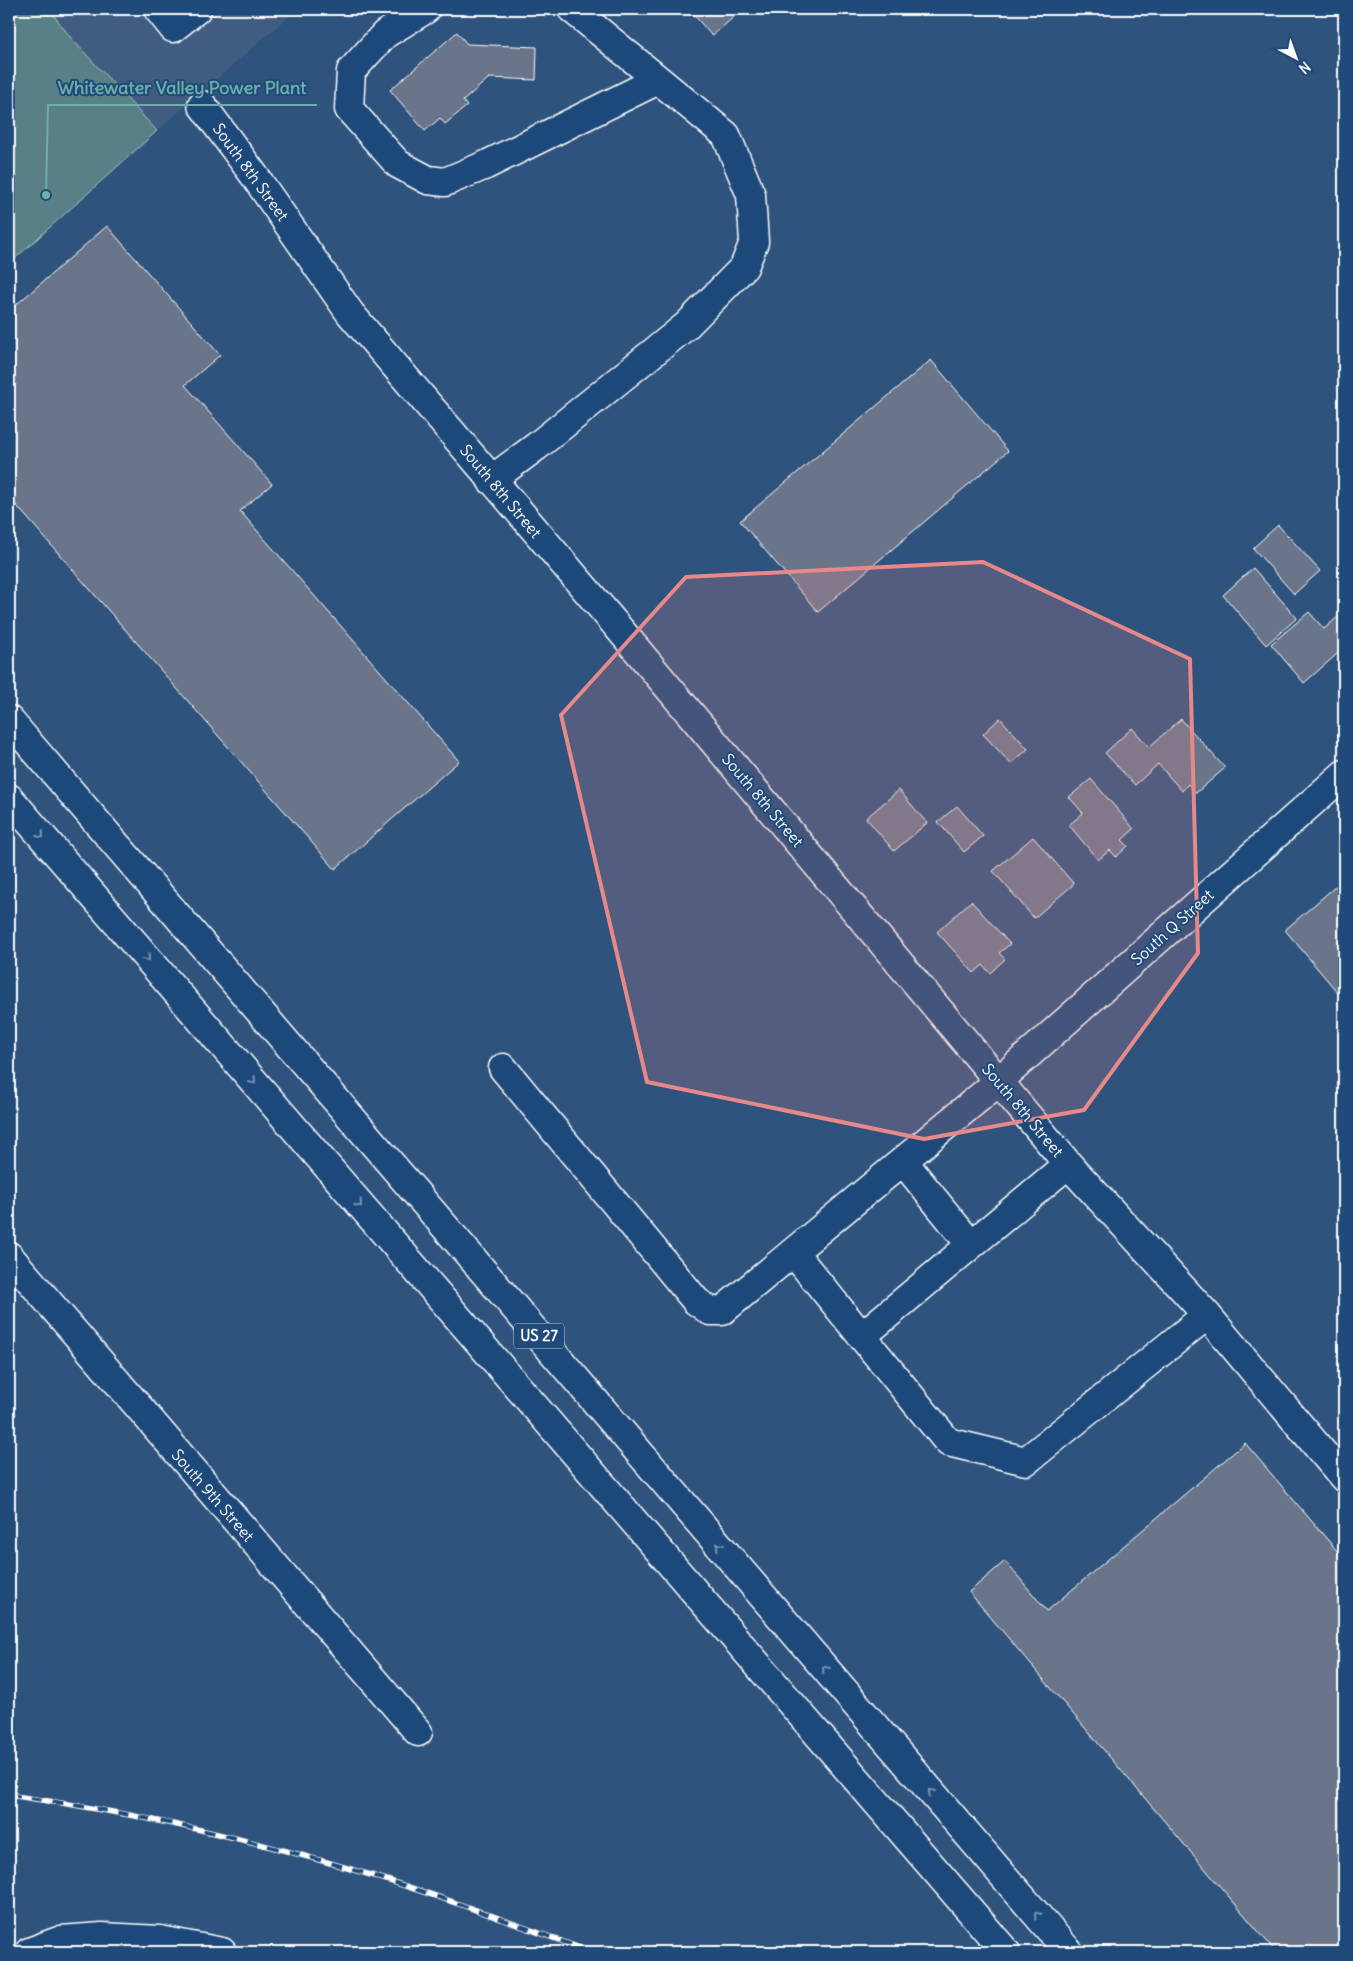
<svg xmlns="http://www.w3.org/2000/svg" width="1353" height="1961" viewBox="0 0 1353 1961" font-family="Delius,sans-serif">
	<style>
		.built { fill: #405d81 }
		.green { fill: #598086; stroke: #acc0c2 }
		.building { fill: #6b758a; stroke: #fff }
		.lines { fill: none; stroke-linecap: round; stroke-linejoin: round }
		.minor-casing { stroke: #fff; stroke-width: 31 }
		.highway-casing { stroke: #fff; stroke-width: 31 }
		.minor { stroke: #1f4a7a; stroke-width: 28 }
		.highway { stroke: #1f4a7a; stroke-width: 28 }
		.rail-casing { stroke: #fff; stroke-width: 5.5 }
		.rail { stroke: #1f4a7a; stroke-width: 4; stroke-dasharray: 11; stroke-linecap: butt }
		.oneway { stroke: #7992af }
		.marked { fill: #e88989; fill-opacity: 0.2; stroke: #e88989; stroke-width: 4; stroke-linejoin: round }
		.labels { text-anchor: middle; stroke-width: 4; stroke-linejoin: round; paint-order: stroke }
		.shield { fill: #1f4a7a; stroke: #bcc9d7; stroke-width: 1 }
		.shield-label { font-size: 15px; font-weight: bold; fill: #fff }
		.street-label { font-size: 16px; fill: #fff; stroke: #1f4a7a }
		.leader { fill: none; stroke: #6fada8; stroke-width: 2 }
		.callout-dot { fill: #6fada8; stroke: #1f4a7a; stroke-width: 2 }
		.callout-label { font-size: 18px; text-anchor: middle; font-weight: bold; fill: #6fada8; stroke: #1f4a7a; stroke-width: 4; stroke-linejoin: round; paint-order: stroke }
	</style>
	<rect width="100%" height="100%" fill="#2e537d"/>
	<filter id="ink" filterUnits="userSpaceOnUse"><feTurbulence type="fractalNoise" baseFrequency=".02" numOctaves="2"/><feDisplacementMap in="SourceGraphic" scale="10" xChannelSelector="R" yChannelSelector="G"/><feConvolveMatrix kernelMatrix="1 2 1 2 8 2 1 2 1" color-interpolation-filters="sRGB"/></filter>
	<g filter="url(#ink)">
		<path class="built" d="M9 9H297L9 260Z"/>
		<path class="green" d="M9 9H49L71 38 157 131 9 264Z"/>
		<path class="building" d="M689 9H743L712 36Z
			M457 32 467 44 537 47 536 80 489 78 463 101 467 106 445 124 440 118 425 131 390 90Z
			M107 226 220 355 185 385 272 484 240 511 459 761 335 869 9 497V311Z
			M931 360 1008 451 818 612 740 521Z
			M1278 525 1320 571 1294 594 1253 548Z
			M1253 568 1297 618 1266 645 1223 595Z
			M1309 612 1324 629 1340 615 1344 620V648L1304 683 1271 644Z
			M1000 718 1028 749 1011 764 983 734Z
			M1181 719 1225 768 1196 793 1188 784 1182 791 1158 764 1135 785 1105 753 1132 728 1149 747Z
			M1091 779 1134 829 1122 840 1128 846 1116 857 1110 850 1098 860 1069 825 1083 813 1069 797Z
			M899 790 927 823 894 851 866 818Z
			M957 806 983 836 964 852 938 822Z
			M1033 837 1074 884 1034 918 993 871Z
			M1344 879V990L1339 994 1285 930Z
			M971 901 1010 944 999 953 1005 959 990 973 983 965 974 973 937 932Z
			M1245 1443 1344 1559V1952H1276L969 1592 1005 1561 1047 1611Z"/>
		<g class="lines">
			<defs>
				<path id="minor" d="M158 9 173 28 197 9
					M426 9 385 34 351 71 349 109 398 164 428 180 445 182 486 165 658 80
					M202 105 254 175 350 313 611 619 1068 1164 1207 1315 1344 1478
					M491 480 537 446 686 326 744 267 754 242 751 195 726 135 572 9
					M503 1068 696 1301 710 1311H722L992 1087 1344 774
					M903 1161 971 1245
					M793 1252 948 1442 1026 1461 1207 1315
					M9 1256 418 1732
					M862 1336 1068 1164
					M29 1952 61 1940 102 1937 160 1940 222 1952"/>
				<path id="highway" d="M9 720 1069 1952
					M9 798 1006 1952"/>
			</defs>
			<use href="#minor" class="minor-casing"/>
			<use href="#highway" class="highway-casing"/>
			<use href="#minor" class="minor"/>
			<use href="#highway" class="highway"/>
			<defs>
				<path id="rail" d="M9 1795C117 1810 225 1833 330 1863 418 1888 505 1920 591 1952"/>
			</defs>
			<use href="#rail" class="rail-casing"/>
			<use href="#rail" class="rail"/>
		</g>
		<defs><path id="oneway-chevron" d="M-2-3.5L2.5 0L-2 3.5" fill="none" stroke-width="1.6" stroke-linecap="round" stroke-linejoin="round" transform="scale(1.25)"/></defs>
		<g class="oneway">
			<use href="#oneway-chevron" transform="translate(41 835) rotate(49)"/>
			<use href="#oneway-chevron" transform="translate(147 958) rotate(49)"/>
			<use href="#oneway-chevron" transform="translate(253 1081) rotate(49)"/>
			<use href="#oneway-chevron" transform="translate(359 1204) rotate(49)"/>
			<use href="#oneway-chevron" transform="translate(719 1546) rotate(-131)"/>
			<use href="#oneway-chevron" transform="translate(825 1669) rotate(-131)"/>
			<use href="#oneway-chevron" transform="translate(931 1792) rotate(-131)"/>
			<use href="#oneway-chevron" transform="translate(1037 1915) rotate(-131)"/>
		</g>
	</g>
	<path class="marked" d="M983 562 1190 659 1198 953 1084 1110 924 1139 647 1082 561 715 686 577Z"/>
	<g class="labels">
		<rect class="shield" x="514" y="1323.5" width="50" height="25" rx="4"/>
		<g class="shield-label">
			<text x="539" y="1341">US 27</text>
		</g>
		<g class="street-label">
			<text transform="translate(251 172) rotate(54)" y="6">South 8th Street</text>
			<text transform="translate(501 491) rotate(50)" y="6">South 8th Street</text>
			<text transform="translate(763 800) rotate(50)" y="6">South 8th Street</text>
			<text transform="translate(1172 927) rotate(-42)" y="6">South Q Street</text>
			<text transform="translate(1023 1110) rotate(50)" y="6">South 8th Street</text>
			<text transform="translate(213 1495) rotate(49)" y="6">South 9th Street</text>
		</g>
	</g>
	<path class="leader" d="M46 195L48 105H317"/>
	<circle class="callout-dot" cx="46" cy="195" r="5"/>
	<g class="callout-label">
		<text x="182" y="94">Whitewater Valley Power Plant</text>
	</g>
	<rect width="1353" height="1961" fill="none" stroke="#1f4a7a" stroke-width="30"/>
	<rect x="15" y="15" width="1323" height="1931" fill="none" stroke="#fff" stroke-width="2" filter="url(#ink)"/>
	<g transform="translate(1296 58) rotate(139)" stroke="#1f4a7a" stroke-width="4" paint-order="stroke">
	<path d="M0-4L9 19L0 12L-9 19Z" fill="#ffffff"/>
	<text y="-8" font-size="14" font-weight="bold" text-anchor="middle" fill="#ffffff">N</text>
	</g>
</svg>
